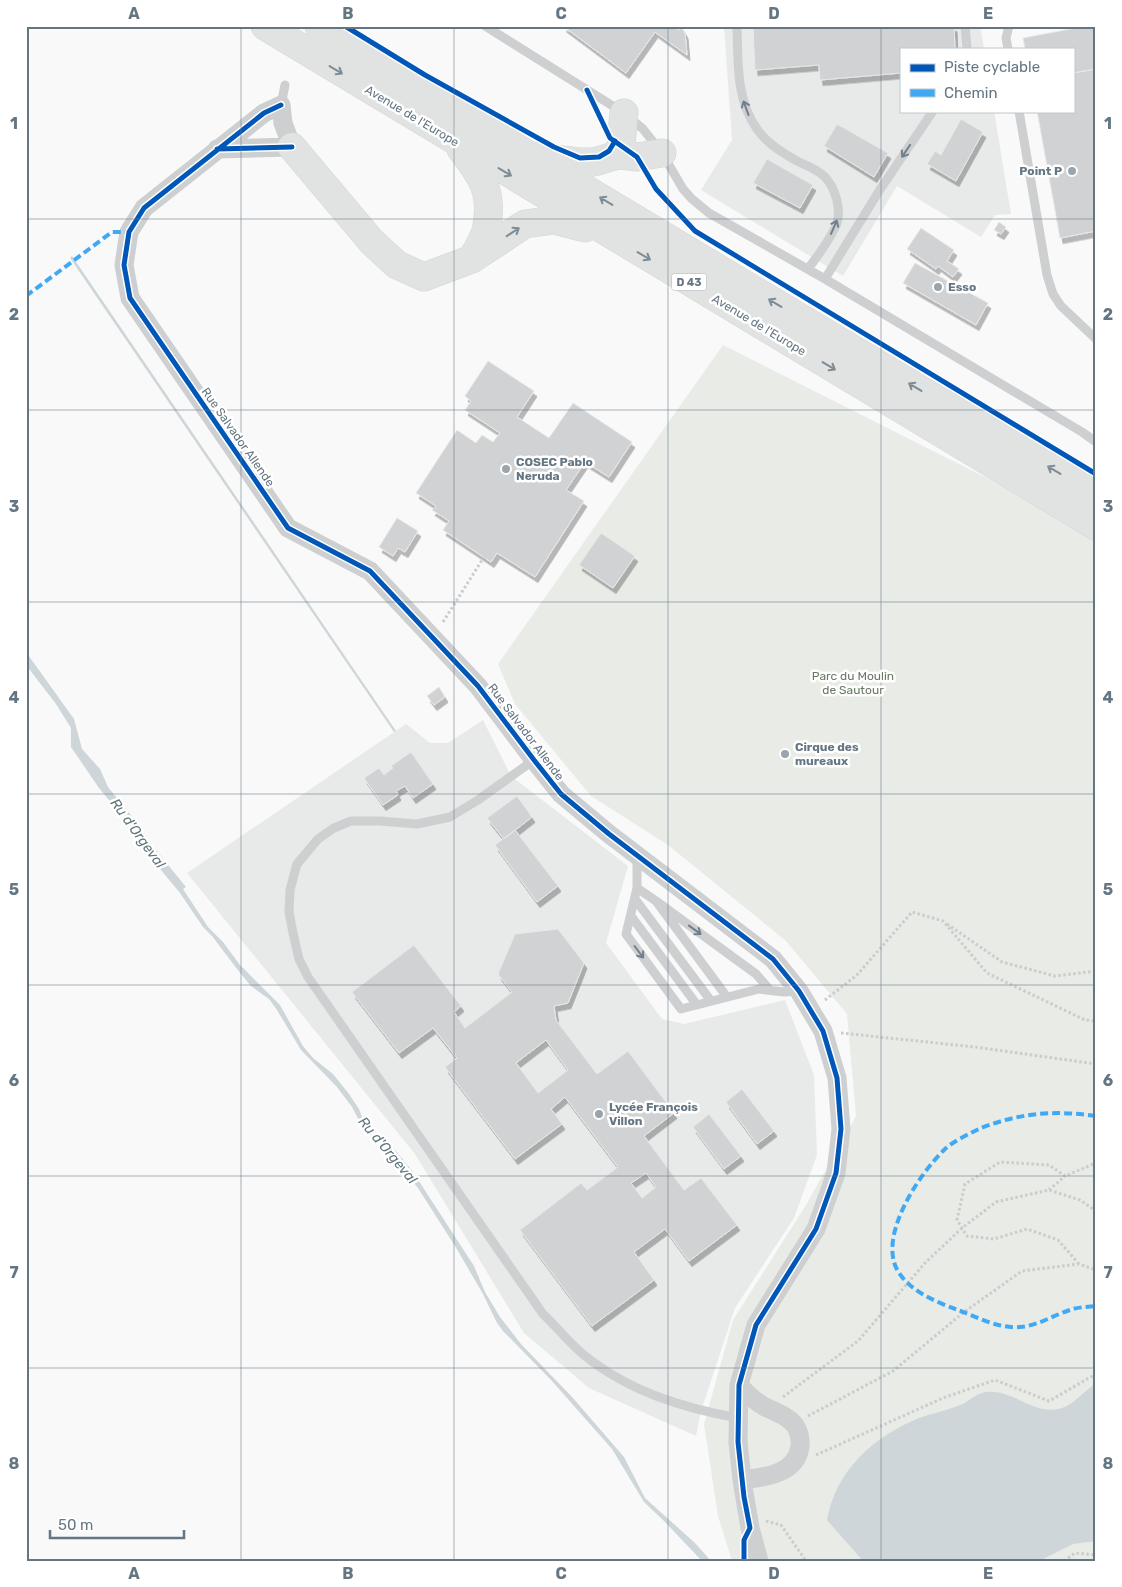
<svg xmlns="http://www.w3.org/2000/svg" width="1122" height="1587" viewBox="0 0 1122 1587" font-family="Rubik,sans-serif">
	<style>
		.built { fill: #e8e9e9 }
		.green { fill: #e8ebe6 }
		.water { fill: #ced6d9 }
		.building { fill: #d0d2d3; stroke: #e8e8e8; fill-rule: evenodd; filter: url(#shadow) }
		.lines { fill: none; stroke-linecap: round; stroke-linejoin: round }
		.primary-casing { stroke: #d5d6d7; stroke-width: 29 }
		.path { stroke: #cbcccd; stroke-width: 3; stroke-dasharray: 2.5 2.5; stroke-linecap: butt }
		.lane { stroke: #cecfd0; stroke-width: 9 }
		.street { stroke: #cecfd0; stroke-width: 19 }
		.primary { stroke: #e1e2e2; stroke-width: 28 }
		.quiet { stroke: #3fa9f5; stroke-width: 4; stroke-dasharray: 8 4; stroke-linecap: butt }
		.cycleway-casing { stroke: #fff; stroke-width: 8 }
		.cycleway { stroke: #0057b8; stroke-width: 5 }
		.oneway { stroke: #7e8c96 }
		.oneway2 { stroke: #707f8b }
		.grid { fill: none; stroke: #657683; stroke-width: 1; stroke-opacity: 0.55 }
		.poi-dot { fill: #99a4ac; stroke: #fff; stroke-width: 2 }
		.labels { text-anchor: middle; stroke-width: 5; stroke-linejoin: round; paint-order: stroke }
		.shield { fill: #fff; stroke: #939fa8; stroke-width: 1 }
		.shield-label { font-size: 11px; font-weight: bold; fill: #657683 }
		.street-label { font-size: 12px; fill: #657683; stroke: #fff }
		.poi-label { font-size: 12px; font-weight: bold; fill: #657683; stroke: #fff; text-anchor: start }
		.park-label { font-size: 12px; fill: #687a64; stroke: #fff }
		.water-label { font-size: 14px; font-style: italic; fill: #60757c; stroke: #fff }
		.neatline { fill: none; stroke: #657683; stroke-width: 2 }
		.grid-label { font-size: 16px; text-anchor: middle; font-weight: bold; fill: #657683 }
	</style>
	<defs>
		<filter id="shadow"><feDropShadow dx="3" dy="5.5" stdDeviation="0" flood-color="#0004"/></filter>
	</defs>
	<rect width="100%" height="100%" fill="#f9f9f9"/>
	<path class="built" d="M724 26H980L984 49H901V111H994L1011 214 995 215 981 237 897 186 843 276 701 190 732 140Z
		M483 720 511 776 628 866 606 943 662 1019 684 1024 785 1000 814 1075 817 1155 794 1218 735 1308 701 1411 696 1436 589 1388 524 1333 415 1154 187 873 406 724 430 743H448Z"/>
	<path class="green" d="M723 345 1096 533V1561H732L718 1516 704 1424 733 1320 806 1205 856 1116 847 1014 786 941 668 845 591 796 515 704 498 664Z"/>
	<path class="water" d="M72 256 396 731 394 732 70 258Z
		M26 652 74 719 82 749 100 769 108 787 134 819 152 845 186 887 183 889 208 927 223 942 240 965 280 1005 303 1046 313 1058 333 1074 349 1094 359 1109 364 1122 396 1151 413 1172 474 1266 485 1292 500 1317 521 1344 573 1398 624 1457 645 1498 695 1543 711 1561H702L665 1522 644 1502 612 1449 552 1381 503 1331 497 1323 483 1294 455 1246 418 1188 394 1158 363 1128 352 1107 337 1087 301 1050 277 1010 269 999 251 986 237 969 212 936 203 927 180 893 146 852 131 827 99 788 71 747V728L56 704 26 665Z
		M1096 1384V1541L1073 1544 1039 1561H863L827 1520C836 1470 873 1437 919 1418 933 1413 949 1410 963 1404 970 1400 977 1393 986 1392 1014 1389 1035 1417 1062 1408 1075 1404 1084 1390 1096 1384Z"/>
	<path class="building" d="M563 26H672L679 30 681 26 685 33 687 55 655 32 626 73Z
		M753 26H954L955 49H901V73L820 80 819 65 755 70Z
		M1086 26H1096V69L1073 73V49H1025L1023 38Z
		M1096 69V231L1060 238 1037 111H1073V73Z
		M961 119 983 132 956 181 927 164 935 151 941 155Z
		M837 124 888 153 874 177 824 146Z
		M767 159 813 185 800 208 753 183Z
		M999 222 1006 227 1001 234 994 230Z
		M921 228 954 250 947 261 959 269 953 277 938 266 936 269 907 249Z
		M915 263 988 303 976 325 903 283Z
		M488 361 534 391 517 417 549 438 573 403 632 442 609 477 585 462 566 490 584 501 535 577 497 553 491 562 443 530 449 521 432 510 436 506 416 493 457 430 476 443 482 435 493 442 500 433 465 410 471 401 465 396Z
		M397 518 418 531 405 552 398 548 393 556 379 547Z
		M601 533 635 556 613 588 579 565Z
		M439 687 445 697 434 705 427 696Z
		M411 752 433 784 413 798 405 786 396 791 398 795 383 805 364 778 379 768 384 775 393 768 391 766Z
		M517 796 532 817 504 839 487 818Z
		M515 830 558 886 537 902 495 845Z
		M558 929 584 963 568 1003 554 1006 556 1020 597 1074 628 1051 674 1113 644 1136 684 1190 701 1178 737 1225 689 1261 665 1229 634 1252 654 1280 592 1326 520 1230 581 1183 587 1190 618 1167 565 1097 551 1109 562 1124 515 1159 445 1067 457 1058 433 1028 399 1053 352 992 414 945 461 1006 454 1012 465 1028 512 992 498 974 515 934ZM546 1040 568 1070 538 1093 516 1063ZM646 1173 656 1187 642 1198 631 1183Z
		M742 1089 774 1131 757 1144 726 1102Z
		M709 1114 741 1156 724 1169 693 1127Z"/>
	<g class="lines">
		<defs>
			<path id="primary" d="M265 26 1096 526
				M319 26 527 154 1096 495
				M292 147 372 242 397 265 424 277 472 259 525 224 554 220 585 228
				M461 149C483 177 494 194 486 231 483 240 477 250 472 259
				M620 155 637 157 662 153
				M539 156C557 159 574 163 592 162 601 161 610 156 620 155L624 113"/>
		</defs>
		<use href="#primary" class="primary-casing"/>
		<path class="path" d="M443 622 484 557
			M947 924 1002 962 1055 976 1096 971
			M825 1000 857 975 912 912 943 921 987 973 1085 1020 1096 1021
			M841 1033 975 1047 1096 1064
			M1049 1190 1065 1176
			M1079 1264 1058 1240 1027 1229 994 1239 967 1236 957 1220 965 1184 1000 1162 1049 1165 1065 1176 1096 1163
			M783 1397 858 1341 925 1263 962 1228 996 1202 1049 1190 1080 1200 1096 1211
			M808 1416 893 1371 964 1312 1022 1271 1079 1264 1096 1270
			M816 1455 943 1398 995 1380 1049 1401 1096 1374
			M766 1521 781 1525 806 1561
			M1064 1561 1075 1553 1096 1555"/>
		<path class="lane" d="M485 26 624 113 643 129 662 153 683 189 692 199 709 213 825 279 1082 432 1096 442
			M737 26C738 61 736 100 757 129 767 144 784 154 799 162 808 166 818 170 825 177 836 189 841 209 837 223 831 239 818 255 808 269
			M965 26 967 49
			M1008 49 1006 38 1009 26
			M281 105 285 85
			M1019 111 1047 275 1053 294 1061 306 1096 339
			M825 279 879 191 933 111
			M534 760 478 800 450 817 417 824 380 821H351L334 828 318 839 297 864 290 890 289 912 293 933 299 959 308 977 543 1314C557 1327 569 1343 584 1355 628 1391 683 1408 738 1418
			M637 857V888L626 934 681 1009 759 989 784 992 799 991
			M637 888 656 901 727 997
			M635 899 711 1001
			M656 901 756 974 770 990
			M631 916 697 1005"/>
		<path class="street" d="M217 149 292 147 283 123 281 105 264 113 144 208 129 232 124 265 130 298 288 528 370 571 478 686 534 760 561 794 609 834 773 959 799 991 823 1031 837 1078 841 1129 836 1173 816 1229 756 1325 739 1385 738 1442 742 1480 750 1528 759 1561
			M739 1385C747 1394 754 1401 765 1407 775 1412 784 1414 792 1422 798 1427 801 1438 800 1446 797 1474 765 1477 742 1480"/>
		<use href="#primary" class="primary"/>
		<path class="quiet" d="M26 296 112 232H129
			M1096 1116C1054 1110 1020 1113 981 1128 972 1132 952 1142 945 1149 920 1173 882 1230 895 1265 904 1289 936 1302 958 1310 977 1317 999 1329 1020 1327 1037 1326 1054 1315 1070 1310 1078 1307 1087 1307 1096 1306"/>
		<defs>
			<path id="cycleway" d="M345 26 425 75 554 147 580 158 599 157 609 151 615 141
				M587 90 610 138 637 157 656 189 695 231 1096 474
				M281 105 264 113 144 208 129 232 124 265 130 298 288 528 370 571 478 686 534 760 561 794 609 834 773 959 799 991 823 1031 837 1078 841 1129 836 1173 816 1229 756 1325 739 1385 738 1442 744 1497 750 1528 744 1540V1561
				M217 149 292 147"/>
		</defs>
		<use href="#cycleway" class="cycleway-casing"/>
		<use href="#cycleway" class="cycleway"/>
	</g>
	<defs><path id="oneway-shaft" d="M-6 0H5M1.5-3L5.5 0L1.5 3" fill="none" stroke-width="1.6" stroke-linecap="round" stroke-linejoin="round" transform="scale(1.25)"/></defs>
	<g class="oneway">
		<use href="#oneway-shaft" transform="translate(336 70) rotate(31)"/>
		<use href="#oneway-shaft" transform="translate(505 172) rotate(31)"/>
		<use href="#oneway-shaft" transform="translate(606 201) rotate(-149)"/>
		<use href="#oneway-shaft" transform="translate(513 232) rotate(-33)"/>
		<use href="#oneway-shaft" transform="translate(644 256) rotate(31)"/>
		<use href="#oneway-shaft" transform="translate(775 303) rotate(-149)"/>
		<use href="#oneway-shaft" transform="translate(829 366) rotate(31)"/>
		<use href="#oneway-shaft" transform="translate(915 387) rotate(-149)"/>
		<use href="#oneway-shaft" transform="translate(1054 470) rotate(-149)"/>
	</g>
	<g class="oneway2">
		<use href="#oneway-shaft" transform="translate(746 108) rotate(-110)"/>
		<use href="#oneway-shaft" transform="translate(906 151) rotate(124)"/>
		<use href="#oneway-shaft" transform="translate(834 227) rotate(-66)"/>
		<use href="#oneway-shaft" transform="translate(695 930) rotate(36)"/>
		<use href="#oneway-shaft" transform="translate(639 952) rotate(53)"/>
	</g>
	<path class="grid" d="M241 26V1561M454 26V1561M668 26V1561M881 26V1561M26 219H1096M26 410H1096M26 602H1096M26 794H1096M26 985H1096M26 1176H1096M26 1368H1096"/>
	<g class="poi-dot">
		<circle cx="1072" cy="171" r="5"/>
		<circle cx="938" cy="287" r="5"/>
		<circle cx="506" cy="469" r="5"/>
		<circle cx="785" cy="754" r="5"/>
		<circle cx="599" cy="1114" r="5"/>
	</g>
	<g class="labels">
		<rect class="shield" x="671.5" y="273.5" width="35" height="17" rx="4"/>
		<g class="shield-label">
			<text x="689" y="286">D 43</text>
		</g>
		<g class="street-label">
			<text transform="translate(412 116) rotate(31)" y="4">Avenue de l'Europe</text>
			<text transform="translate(759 325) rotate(31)" y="4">Avenue de l'Europe</text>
			<text transform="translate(238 437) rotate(55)" y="4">Rue Salvador Allende</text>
			<text transform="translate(526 732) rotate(53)" y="4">Rue Salvador Allende</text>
		</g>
		<g class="poi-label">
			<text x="1062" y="175" text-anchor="end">Point P</text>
			<text x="948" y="291">Esso</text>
			<text x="516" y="466">COSEC Pablo<tspan x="516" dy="14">Neruda</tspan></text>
			<text x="795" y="751">Cirque des<tspan x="795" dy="14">mureaux</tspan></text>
			<text x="609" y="1111">Lycée François<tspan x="609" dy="14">Villon</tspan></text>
		</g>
		<g class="park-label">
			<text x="853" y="680">Parc du Moulin<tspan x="853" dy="14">de Sautour</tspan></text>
		</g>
		<g class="water-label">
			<text transform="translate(138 833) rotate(54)" y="5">Ru d'Orgeval</text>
			<text transform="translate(388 1150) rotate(50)" y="5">Ru d'Orgeval</text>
		</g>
	</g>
	<rect width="1122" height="1587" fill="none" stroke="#ffffff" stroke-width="55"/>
	<rect x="900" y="48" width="175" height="65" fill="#ffffff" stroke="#c1c8cd"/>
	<rect x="910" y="64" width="25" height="8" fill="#0057b8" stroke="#c1c8cd"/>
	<text x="944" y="72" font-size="15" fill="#657683">Piste cyclable</text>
	<rect x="910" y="89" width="25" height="8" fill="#3fa9f5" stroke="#c1c8cd"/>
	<text x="944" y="98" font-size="15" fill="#657683">Chemin</text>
	<path d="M50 1530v8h134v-8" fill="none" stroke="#657683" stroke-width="2.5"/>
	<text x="58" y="1530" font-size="15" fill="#657683" stroke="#ffffff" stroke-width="4" paint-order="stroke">50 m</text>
	<rect x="28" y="28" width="1066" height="1532" class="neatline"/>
	<g class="grid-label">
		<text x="134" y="19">A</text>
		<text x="348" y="19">B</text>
		<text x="561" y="19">C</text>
		<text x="774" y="19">D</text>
		<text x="988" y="19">E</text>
		<text x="14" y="129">1</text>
		<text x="1108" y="129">1</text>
		<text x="14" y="320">2</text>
		<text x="1108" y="320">2</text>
		<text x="14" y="512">3</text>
		<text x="1108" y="512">3</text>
		<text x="14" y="703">4</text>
		<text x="1108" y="703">4</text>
		<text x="14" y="895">5</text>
		<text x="1108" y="895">5</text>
		<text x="14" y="1086">6</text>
		<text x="1108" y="1086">6</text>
		<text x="14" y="1278">7</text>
		<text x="1108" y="1278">7</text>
		<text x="14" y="1469">8</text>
		<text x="1108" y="1469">8</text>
		<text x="134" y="1579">A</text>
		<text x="348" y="1579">B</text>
		<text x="561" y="1579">C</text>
		<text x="774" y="1579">D</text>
		<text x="988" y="1579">E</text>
	</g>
</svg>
